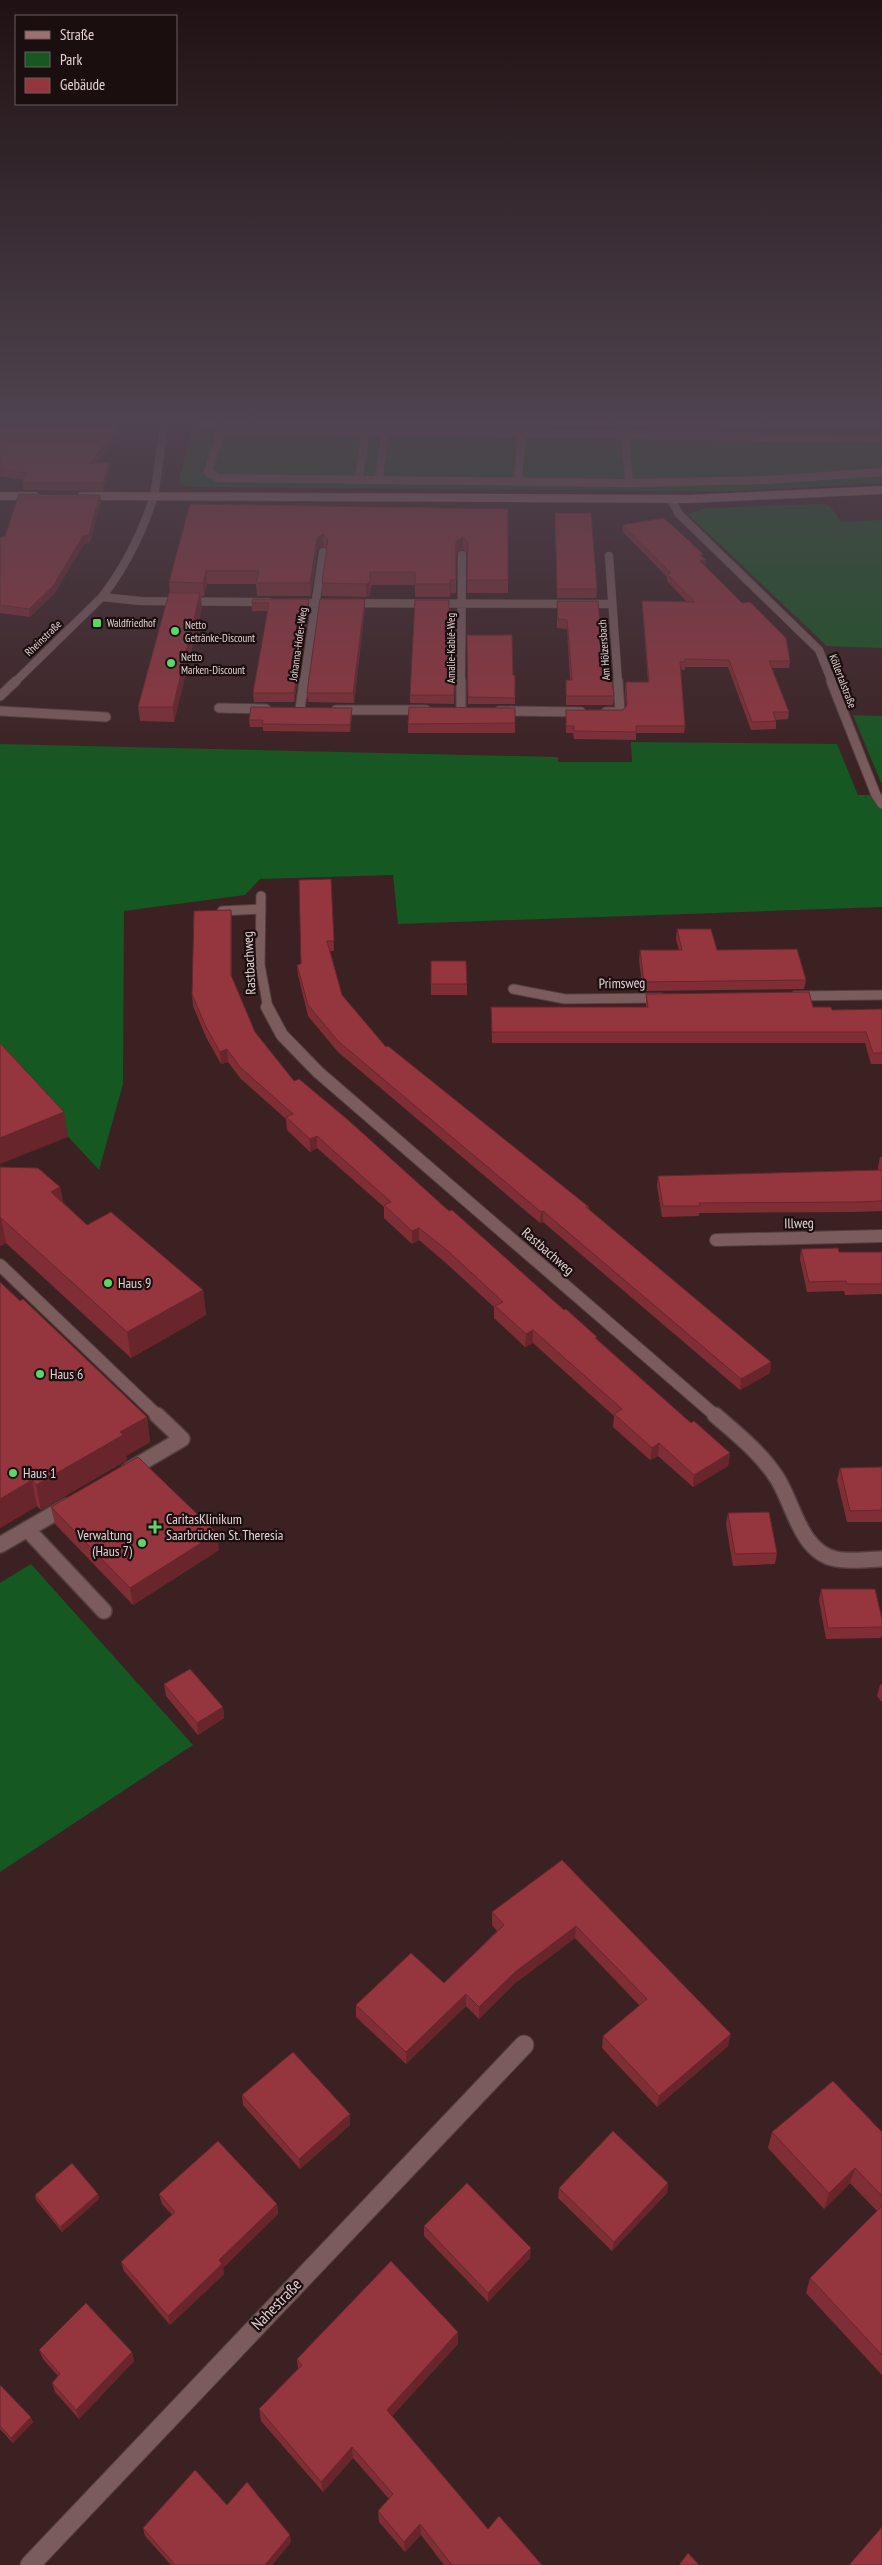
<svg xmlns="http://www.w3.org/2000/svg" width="882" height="2565" viewBox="0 0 882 2565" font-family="'PT Sans Narrow',sans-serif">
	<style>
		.green { fill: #155821 }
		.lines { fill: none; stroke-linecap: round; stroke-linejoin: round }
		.service-far3-casing { stroke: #543e3f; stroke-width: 9 }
		.service-far2-casing { stroke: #543e3f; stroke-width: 11 }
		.service-far1-casing { stroke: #543e3f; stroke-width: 14 }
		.service-casing { stroke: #543e3f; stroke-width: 18 }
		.minor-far4-casing { stroke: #543e3f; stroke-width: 9 }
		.minor-far3-casing { stroke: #543e3f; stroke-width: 11 }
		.minor-far2-casing { stroke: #543e3f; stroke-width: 14 }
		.minor-far1-casing { stroke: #543e3f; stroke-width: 18 }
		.minor-casing { stroke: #543e3f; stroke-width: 21 }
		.tertiary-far1-casing { stroke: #543e3f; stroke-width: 9 }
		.tertiary-casing { stroke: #543e3f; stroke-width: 11 }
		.secondary-casing { stroke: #543e3f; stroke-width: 9 }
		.service-far3 { stroke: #7a5c5c; stroke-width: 8 }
		.service-far2 { stroke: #7a5c5c; stroke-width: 9 }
		.service-far1 { stroke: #7a5c5c; stroke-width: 12 }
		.service { stroke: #7a5c5c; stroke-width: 15 }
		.minor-far4 { stroke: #7a5c5c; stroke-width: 8 }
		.minor-far3 { stroke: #7a5c5c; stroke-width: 9 }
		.minor-far2 { stroke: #7a5c5c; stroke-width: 12 }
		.minor-far1 { stroke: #7a5c5c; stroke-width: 15 }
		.minor { stroke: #7a5c5c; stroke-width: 19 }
		.tertiary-far1 { stroke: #7a5c5c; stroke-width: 8 }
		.tertiary { stroke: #7a5c5c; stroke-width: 9 }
		.secondary { stroke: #9e7070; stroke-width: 8 }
		.wall { fill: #802e35 }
		.shaded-wall { fill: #68252b }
		.building { fill: #95353e; stroke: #68252b }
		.poi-dot { fill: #5dd56d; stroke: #1a0e0f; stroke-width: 2 }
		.labels { text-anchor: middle; stroke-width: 4.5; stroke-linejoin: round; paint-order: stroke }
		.far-poi-label { font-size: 11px; fill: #e5d3d3; stroke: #1a0e0f; text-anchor: start }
		.far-street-label { font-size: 11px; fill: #e5d3d3; stroke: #1a0e0f }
		.street-label { font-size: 14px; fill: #e5d3d3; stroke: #1a0e0f }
		.poi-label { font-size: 14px; fill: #e5d3d3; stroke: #1a0e0f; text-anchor: start }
		.near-street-label { font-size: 16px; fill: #e5d3d3; stroke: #1a0e0f }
	</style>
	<rect width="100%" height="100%" fill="#3b2122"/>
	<path class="green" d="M194 421H882V483L741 491H659L191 487 181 485 179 481Z
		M820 504 829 505 841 522 882 520V648L827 646 688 514 706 508Z
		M853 715 882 716V785Z
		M631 742 837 744 858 795H882V907L398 924 393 875 260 879 245 895 124 911 123 1084 99 1170 0 1063V744L558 757V762H632Z
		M31 1564 193 1745 0 1872V1583Z"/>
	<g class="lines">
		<defs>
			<path id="service-far3" d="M224 421 208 472 218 478 629 483 766 480 882 472
				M620 421 625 435 629 483
				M221 428 882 439
				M359 478 367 421
				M379 478 387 421
				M518 480 522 433"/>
			<path id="service-far2" d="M0 711 106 717"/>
			<path id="service-far1" d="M0 1265 158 1416"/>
			<path id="service" d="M129 1470 182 1439 157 1415
				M27 1529 104 1611
				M0 1545 67 1506"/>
			<path id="minor-far4" d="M154 496 165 421
				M671 499 679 514 819 650 832 682
				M609 556 618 682
				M102 597 140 601 269 602
				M292 603 612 604
				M304 682 323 552
				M461 682 462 555"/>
			<path id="minor-far3" d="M831 681 876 795 882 804
				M219 708 266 709
				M300 709 304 681
				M336 710H426
				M461 710V681
				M499 711 581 712
				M606 712H620L618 681
				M261 896 260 965 268 1008
				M222 911 261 909
				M513 989 565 999 662 998
				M795 996 882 995"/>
			<path id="minor-far2" d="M267 1007 282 1035 318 1072 716 1416
				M716 1240 882 1236"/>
			<path id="minor-far1" d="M715 1415C737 1434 761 1453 777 1478 794 1504 800 1552 836 1559 850 1562 867 1559 882 1559"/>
			<path id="minor" d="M30 2565 524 2045"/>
			<path id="tertiary-far1" d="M15 682 102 597C126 566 142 533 154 496"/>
			<path id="tertiary" d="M0 696 16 681"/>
			<path id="secondary" d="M0 496H35
				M82 496 690 499 882 490"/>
		</defs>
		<use href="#service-far3" class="service-far3-casing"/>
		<use href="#service-far2" class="service-far2-casing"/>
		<use href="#service-far1" class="service-far1-casing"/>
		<use href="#service" class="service-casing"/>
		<use href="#minor-far4" class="minor-far4-casing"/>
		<use href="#minor-far3" class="minor-far3-casing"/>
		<use href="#minor-far2" class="minor-far2-casing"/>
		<use href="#minor-far1" class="minor-far1-casing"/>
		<use href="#minor" class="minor-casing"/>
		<use href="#tertiary-far1" class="tertiary-far1-casing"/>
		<use href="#tertiary" class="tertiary-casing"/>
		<use href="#secondary" class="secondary-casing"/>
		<use href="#service-far3" class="service-far3"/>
		<use href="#service-far2" class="service-far2"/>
		<use href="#service-far1" class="service-far1"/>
		<use href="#service" class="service"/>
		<use href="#minor-far4" class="minor-far4"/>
		<use href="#minor-far3" class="minor-far3"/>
		<use href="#minor-far2" class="minor-far2"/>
		<use href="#minor-far1" class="minor-far1"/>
		<use href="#minor" class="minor"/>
		<use href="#tertiary-far1" class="tertiary-far1"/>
		<use href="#tertiary" class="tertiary"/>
		<use href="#secondary" class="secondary"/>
	</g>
	<path class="wall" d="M0 421H130L96 463 109 470 104 491 24 490 22 483 24 480 0 476Z
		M101 502 90 542 84 544 54 594 30 617 0 613V538Z
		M190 504 508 509V593H467L468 555 463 549 456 554V593H451L450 597H415V585H371L370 595 366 597 322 596V583L327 550 323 546 317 551 311 596H257L256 584H207L204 596H201L202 607 174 722 140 721 138 707 170 593 169 582Z
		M555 513 597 589 596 598H557Z
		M622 525 703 557 705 566 790 661 789 668H772L789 712 788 719 776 720V729L751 730 728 667H685V670L680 669 685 726 684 733H636V740L574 739 573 733H566V710H623L626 706 625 689 626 682H648L642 608V601L687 602 667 581V577L622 531Z
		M309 599V608L294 702H254L253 693 268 611H252V603Z
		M365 599V608L354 703 308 702 307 693Z
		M557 601 614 696 613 705H566V680H570L567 629 557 628Z
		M456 633 454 704 410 703V695Z
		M467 635 513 675H515V704H468Z
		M515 708V733H408V724Z
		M352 716 350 732 263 731V727H250L249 720Z
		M331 879 334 951H330L342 995 386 1047 589 1207V1210L771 1362 770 1373 740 1390 543 1222 540 1223 338 1052 308 1016 298 975 297 965 301 964Z
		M231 910 232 922V978L255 1032 294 1081 449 1211 597 1339 691 1423 730 1453 728 1466 693 1487 658 1456 650 1460 613 1427 614 1416 533 1343 525 1347 494 1318V1307L447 1264 419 1240 412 1244 384 1218V1207L317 1148 310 1152 287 1130 286 1119 241 1079 228 1062 221 1064 206 1037 193 1006 192 994Z
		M677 929 717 950 806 980 804 989 643 991 639 960 640 950H679L676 939Z
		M431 961 467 984V995H431Z
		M646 994 813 1007 832 1010 882 1009V1064H871L865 1043H492L491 1007H646Z
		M880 1157H882V1211L855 1212 699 1213V1216L662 1217 657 1186 658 1176 878 1170V1168Z
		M0 1167 60 1187 63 1202 87 1225 203 1290 206 1315 131 1358 6 1243 0 1246Z
		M801 1249 839 1252H882V1294L845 1295 844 1291 807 1292 800 1259Z
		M0 1282 147 1417 150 1442 126 1456 127 1460 41 1510 37 1506 0 1528Z
		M882 1467V1522H847L837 1480 840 1468Z
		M51 1507 219 1550 133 1605 55 1524Z
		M728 1513 777 1553 775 1564 733 1566 726 1524Z
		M821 1589 882 1619V1634L881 1638 826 1639 819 1600Z
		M164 1684 223 1707 224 1718 198 1735 166 1696Z
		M882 1684V1702L877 1696 880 1685Z
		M562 1860 728 2046 657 2107 602 2048 603 2036 640 2006 575 1938 514 1984 479 2019 466 2006 406 2064 356 2017V2005L444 1983 497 1931 492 1925V1912Z
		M242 2095 350 2125 300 2169 243 2105Z
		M772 2132H882V2375L806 2293 810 2278 877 2211 850 2183 824 2209 768 2148Z
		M668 2183 667 2193 612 2251 558 2198 559 2188Z
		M98 2194 99 2199 62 2232 36 2200 35 2195Z
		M159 2194 277 2204 278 2214 223 2268 224 2274 170 2325 124 2271 121 2262 172 2215 162 2204Z
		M424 2226 530 2258 488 2302 424 2236Z
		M458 2344 392 2416 488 2529 542 2565H444L421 2535 405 2552 379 2522 378 2511 389 2499 353 2458 323 2492 261 2421 259 2409 298 2369 297 2359Z
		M39 2350 132 2352 134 2361 79 2419 55 2392 52 2383 58 2376 43 2359Z
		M0 2385 33 2422 13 2443 0 2429Z
		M227 2505 291 2542 272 2565H171L145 2536 143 2528Z"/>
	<path class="shaded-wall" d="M123 421H130L91 470 90 463Z
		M109 463V470L104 491 103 483Z
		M100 495 101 502 90 542 84 544 54 594 30 617 29 609Z
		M323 534V546L317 551 311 596 310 583 317 538Z
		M463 537V549L456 554V593V542Z
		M703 554 702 561 706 560 705 567 699 568 700 555Z
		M206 571 207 584 204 596 203 583Z
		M370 572V595L366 597V584Z
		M451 580V593L450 597V584Z
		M200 593 202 607 174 722 173 707Z
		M309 599V608L294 702V693Z
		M365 599V608L354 703 353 693Z
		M352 708V716L350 732V725Z
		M231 910 232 922V988L231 975Z
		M227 1049 228 1062 221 1064 220 1052Z
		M64 1112 68 1137 0 1164V1138Z
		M317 1136V1148L310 1152V1139Z
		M60 1187 64 1212 51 1192Z
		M543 1211V1222L540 1223 541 1212Z
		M0 1218H1L6 1243 0 1246Z
		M419 1228V1240L412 1244V1231Z
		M203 1290 206 1315 131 1358 127 1332Z
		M533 1330V1343L525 1347 526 1334Z
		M771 1362 770 1373 740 1390 741 1379Z
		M147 1417 150 1442 126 1456 127 1460 41 1510 36 1485 120 1432Z
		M659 1443 658 1456 650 1460 652 1448Z
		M730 1453 728 1466 693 1487 694 1475Z
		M32 1480 37 1506 0 1528V1499Z
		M217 1533 219 1550 133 1605 130 1588Z
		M223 1707 224 1718 198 1735 197 1723Z
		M576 1926 575 1938 514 1984 479 2019V2007L515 1972Z
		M466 1994V2006L406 2064V2052Z
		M731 2034 728 2046 657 2107 659 2096Z
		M350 2114V2125L300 2169 299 2159Z
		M855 2168 850 2183 824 2209 829 2193Z
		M668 2183 667 2193 612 2251 614 2242Z
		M98 2194 99 2199 62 2232 60 2227Z
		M277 2204 278 2214 223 2268 224 2274 170 2325 168 2316 219 2260Z
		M531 2248 530 2258 488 2302V2293Z
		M458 2332V2344L387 2421V2410Z
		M132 2352 134 2361 79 2419 76 2410Z
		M31 2417 33 2422 13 2443 11 2438Z
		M352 2447 353 2458 323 2492 321 2482Z
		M420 2524 421 2535 405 2552 404 2542Z
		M290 2535 291 2542 272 2565H265Z"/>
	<path class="building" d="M0 421H123L90 463H109L103 483H22L26 473 0 469Z
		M19 494 100 495 89 534 83 536 53 586 29 609 0 605V538L5 536Z
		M190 504 508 509V580H467L468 542 463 537 456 542V580H451L450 584H415V572H370V582L366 584 322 583 328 540 323 534 317 538 310 583H256L259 571H206L203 583 169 582Z
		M555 513H591L597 589H557Z
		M663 518 672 525 703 554 700 555 706 560 700 561 742 603 750 602 786 638 790 661H769L789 712H773L776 721 752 722 729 660 685 659V662H680L685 726H636V732L574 731V726H566V710H623L627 705 626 682H649L642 601 695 602 667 574 671 573 622 525Z
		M169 593H200L173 707H138Z
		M253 599H309L294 693H253L269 603H252Z
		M320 599H365L353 693H307Z
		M415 600H449V633H456L454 695H410Z
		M557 601H598L604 680H612L614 696H566V680H572L567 620 558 619Z
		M467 635H512L513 675H515V698L468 697Z
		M251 707 352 708 350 725 262 724 263 720H249Z
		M409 707 515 708V723L408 724Z
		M331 879 334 941H327L342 995 386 1047 388 1046 589 1207H586L771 1362 741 1379 543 1211 541 1212 338 1041 308 1005 297 965 301 964 299 880Z
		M231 910V975L255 1032 294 1081 299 1079 347 1119 449 1211 452 1210 564 1310 566 1309 597 1337 595 1338 691 1423 694 1421 730 1453 694 1475 659 1443 652 1448 614 1414 622 1409 533 1330 526 1334 495 1306 503 1302 448 1251 419 1228 412 1231 384 1205 391 1202 317 1136 310 1139 286 1117 293 1114 240 1067 227 1049 220 1052 205 1025 192 994 194 911Z
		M677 929H711L717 950 797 949 806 980 644 982 640 950H682Z
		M431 961H466L467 984H431Z
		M809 992 813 1007H831L832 1010 882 1009V1053H873L866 1032H492L491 1007H648L646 994Z
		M0 1043 64 1112 0 1138Z
		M0 1167 38 1168 60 1187 51 1192 87 1225 111 1212 203 1290 127 1332 1 1218H0Z
		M882 1170V1201L857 1202 699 1203 700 1206H663L658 1176Z
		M838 1248 839 1252H882V1284H847L846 1281 809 1282 801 1249Z
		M0 1282 20 1301 23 1299 147 1417 120 1432 123 1435 36 1485 32 1480 0 1499Z
		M138 1457 217 1533 130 1588 51 1507Z
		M882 1467V1510L850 1511 840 1468Z
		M769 1512 777 1553 735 1554 728 1513Z
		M821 1589H875L882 1619V1627L828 1628Z
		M190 1669 223 1707 197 1723 164 1684Z
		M562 1860 731 2034 659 2096 603 2036 647 1999 576 1926 515 1972 479 2007 466 1994 406 2052 356 2005 411 1953 444 1983 504 1925 492 1912Z
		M293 2052 350 2114 299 2159 242 2095Z
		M833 2081 882 2132V2196L855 2168 829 2193 772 2132Z
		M613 2131 668 2183 614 2242 559 2188Z
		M218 2141 277 2204 219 2260 222 2264 168 2316 121 2262 175 2212 159 2194Z
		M72 2163 98 2194 60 2227 35 2195Z
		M467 2183 531 2248 488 2293 424 2226Z
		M882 2206V2355L810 2278Z
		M391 2261 458 2332 387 2410 488 2529 499 2516 542 2565H452L420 2524 404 2542 378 2511 393 2494 352 2447 321 2482 259 2409 302 2365 297 2359Z
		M86 2303 132 2352 76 2410 52 2383 60 2374 39 2350Z
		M0 2385 31 2417 11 2438 0 2426Z
		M195 2470 227 2505 247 2482 290 2535 265 2565H175L143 2528Z
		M882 2527V2565H849Z
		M688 2553 699 2565H679Z"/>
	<linearGradient id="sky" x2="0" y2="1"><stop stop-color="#201213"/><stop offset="0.54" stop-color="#4f434f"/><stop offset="1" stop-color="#4f434f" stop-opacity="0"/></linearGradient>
	<rect width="882" height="780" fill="url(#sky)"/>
	<g class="poi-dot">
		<rect x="92" y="618" width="10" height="10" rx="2.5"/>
		<circle cx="175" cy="631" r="5"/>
		<circle cx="171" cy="663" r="5"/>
		<circle cx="108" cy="1283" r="5"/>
		<circle cx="40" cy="1374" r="5"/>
		<circle cx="13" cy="1473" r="5"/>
		<path d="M152.5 1519.5h5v5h5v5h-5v5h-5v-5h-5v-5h5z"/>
		<circle cx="142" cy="1543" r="5"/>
	</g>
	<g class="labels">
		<g class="far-poi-label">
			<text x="107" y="627">Waldfriedhof</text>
			<text x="185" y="629">Netto<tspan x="185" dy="13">Getränke-Discount</tspan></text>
			<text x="181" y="661">Netto<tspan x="181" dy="13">Marken-Discount</tspan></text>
		</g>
		<g class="far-street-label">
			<text transform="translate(43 638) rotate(-44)" y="4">Rheinstraße</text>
			<text transform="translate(298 644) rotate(-82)" y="4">Johanna-Hofer-Weg</text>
			<text transform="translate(451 648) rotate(-90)" y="4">Amalie-Kablé-Weg</text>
			<text transform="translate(604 650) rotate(-94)" y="4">Am Hölzersbach</text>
			<text transform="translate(843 681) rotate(69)" y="4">Köllertalstraße</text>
		</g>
		<g class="street-label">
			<text transform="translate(249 963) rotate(-93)" y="5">Rastbachweg</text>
			<text transform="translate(622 983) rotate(-1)" y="5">Primsweg</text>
			<text transform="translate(799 1223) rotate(-1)" y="5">Illweg</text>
			<text transform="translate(548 1251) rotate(41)" y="5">Rastbachweg</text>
		</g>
		<g class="poi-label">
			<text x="118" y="1288">Haus 9</text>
			<text x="50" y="1379">Haus 6</text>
			<text x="23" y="1478">Haus 1</text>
			<text x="166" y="1524">CaritasKlinikum<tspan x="166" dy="16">Saarbrücken St. Theresia</tspan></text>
			<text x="132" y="1540" text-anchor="end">Verwaltung<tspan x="132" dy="16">(Haus 7)</tspan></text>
		</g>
		<g class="near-street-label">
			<text transform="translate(276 2304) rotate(-46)" y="6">Nahestraße</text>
		</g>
	</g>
	<rect x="15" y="15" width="162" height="90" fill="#1a0e0f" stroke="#6b5d5d"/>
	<rect x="25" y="31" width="25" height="8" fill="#9e7070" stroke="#6b5d5d"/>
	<text x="60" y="40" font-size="15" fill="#e5d3d3">Straße</text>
	<rect x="25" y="52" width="25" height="15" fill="#155821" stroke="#6b5d5d"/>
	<text x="60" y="65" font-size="15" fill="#e5d3d3">Park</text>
	<rect x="25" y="78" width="25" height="15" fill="#95353e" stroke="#6b5d5d"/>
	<text x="60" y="90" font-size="15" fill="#e5d3d3">Gebäude</text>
</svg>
